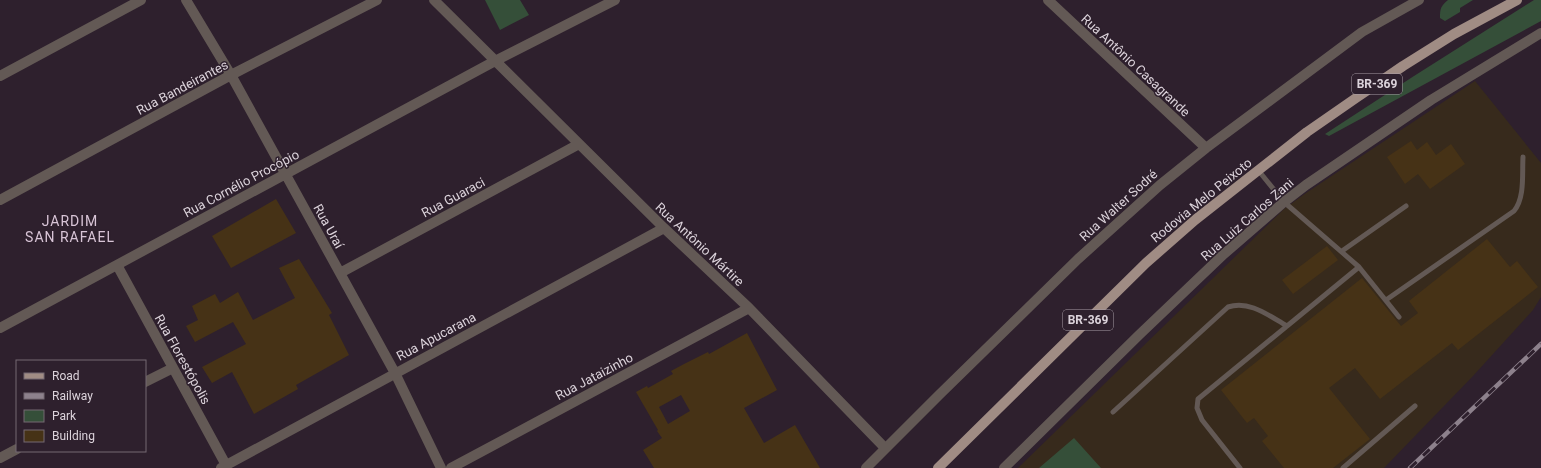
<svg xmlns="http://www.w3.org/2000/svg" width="1541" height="468" viewBox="0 0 1541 468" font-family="Roboto,sans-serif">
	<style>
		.industrial { fill: #372a1c }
		.green { fill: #354f39 }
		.building { fill: #463216; fill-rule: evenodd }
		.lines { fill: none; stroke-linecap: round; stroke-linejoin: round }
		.service { stroke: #635955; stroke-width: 5 }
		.minor { stroke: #635955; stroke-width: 10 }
		.primary { stroke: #a08c84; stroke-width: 10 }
		.rail-casing { stroke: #8d818c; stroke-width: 4.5 }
		.rail { stroke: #2e202d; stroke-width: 3; stroke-dasharray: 9; stroke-linecap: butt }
		.labels { text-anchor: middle; stroke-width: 3; stroke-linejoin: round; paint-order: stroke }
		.shield { fill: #2e202d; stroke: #a89da7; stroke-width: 1 }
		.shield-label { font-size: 12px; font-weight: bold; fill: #dcd3db }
		.street-label { font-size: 13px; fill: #dcd3db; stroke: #2e202d }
		.neighbourhood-label { font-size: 14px; letter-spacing: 1px; fill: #d8c4d6; stroke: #2e202d }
	</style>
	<rect width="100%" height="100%" fill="#2e202d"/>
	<path class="industrial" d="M1475 81 1541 163V297L1533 310 1473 376 1384 468H1018L1284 209 1306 193Z"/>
	<path class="green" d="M485 0H520L529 15 500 30Z
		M1448 0H1473L1460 8V12L1445 21 1440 18C1440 8 1441 6 1448 0Z
		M1534 0H1541V21L1329 136 1325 134 1414 76Z
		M1074 438 1101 468H1039Z"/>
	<path class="building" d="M1411 141 1417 150 1427 142 1436 155 1451 144 1465 164 1430 189 1418 174 1405 184 1387 157Z
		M276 199 296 233 231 268 212 236Z
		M1487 239 1510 267 1517 261 1538 287 1458 350 1452 343 1380 399 1355 368 1329 388 1370 439 1333 468H1284L1262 441 1268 436 1254 418 1247 423 1221 390 1362 278 1401 326 1418 313 1409 301Z
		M1327 246 1338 260 1293 294 1282 280Z
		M299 259 332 313 329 315 349 355 296 385 298 389 254 414 232 372 212 383 202 367 246 344 233 322 195 342 186 326 198 320 192 306 215 294 220 303 238 292 253 320 295 298 279 268Z
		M747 333 777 390 744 408 764 443 795 425 820 468H654L643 450 662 438 657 431 658 430 636 392 647 386 648 388 673 374 671 371 684 364 708 352 709 354ZM681 395 690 411 668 424 659 407Z"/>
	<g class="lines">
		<path class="service" d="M1258 170 1284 202 1359 267 1399 317
			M1342 251 1406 206
			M1386 300 1514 211C1525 198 1522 174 1523 157
			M1113 412 1228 307C1250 300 1269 316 1287 326
			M1240 468 1202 420 1197 408 1198 399 1359 267
			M1343 468 1415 406"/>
		<path class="minor" d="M186 0 231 75 395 373 441 468
			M434 0 664 228 749 308 885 448
			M1048 0 1206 148
			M0 76 141 0
			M0 200 231 75 377 0
			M117 265 226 465
			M340 273 579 144
			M0 328 495 61 615 0
			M145 382 173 368
			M0 458 17 449
			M221 468 664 228
			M451 468 749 308
			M866 468 939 395 1078 259 1160 185 1206 148 1362 32 1419 0
			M1004 468 1139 335 1224 254 1284 202 1306 185 1431 100 1541 33"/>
		<path class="primary" d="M938 468 1146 263 1195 220 1307 132 1356 98 1403 66 1454 34 1517 0"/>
		<defs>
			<path id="rail" d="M1410 468 1541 344"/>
		</defs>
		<use href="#rail" class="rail-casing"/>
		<use href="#rail" class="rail"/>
	</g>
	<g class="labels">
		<g class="shield">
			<rect x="1352" y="74" width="50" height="20" rx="3"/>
			<rect x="1063" y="310" width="50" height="20" rx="3"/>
		</g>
		<g class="shield-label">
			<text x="1377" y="88">BR-369</text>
			<text x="1088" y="324">BR-369</text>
		</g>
		<g class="street-label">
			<text transform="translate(1136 65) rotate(43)" y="5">Rua Antônio Casagrande</text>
			<text transform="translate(182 87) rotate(-28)" y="5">Rua Bandeirantes</text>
			<text transform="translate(241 183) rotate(-28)" y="5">Rua Cornélio Procópio</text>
			<text transform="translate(453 197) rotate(-28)" y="5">Rua Guaraci</text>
			<text transform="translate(1201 200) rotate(-39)" y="5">Rodovia Melo Peixoto</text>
			<text transform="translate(1118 205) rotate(-42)" y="5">Rua Walter Sodré</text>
			<text transform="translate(1247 219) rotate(-41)" y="5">Rua Luiz Carlos Zani</text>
			<text transform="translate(329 226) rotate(61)" y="5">Rua Uraí</text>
			<text transform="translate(700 244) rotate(43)" y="5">Rua Antônio Mártire</text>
			<text transform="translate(436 336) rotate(-28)" y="5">Rua Apucarana</text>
			<text transform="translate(183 359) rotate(61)" y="5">Rua Florestópolis</text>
			<text transform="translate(594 376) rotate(-28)" y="5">Rua Jataizinho</text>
		</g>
		<g class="neighbourhood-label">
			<text x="70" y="226">JARDIM<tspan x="70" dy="16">SAN RAFAEL</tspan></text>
		</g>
	</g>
	<rect x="16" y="360" width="130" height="92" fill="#2e202d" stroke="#746873"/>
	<rect x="24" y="373" width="20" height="6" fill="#a08c84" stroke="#746873"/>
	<text x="52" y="380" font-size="12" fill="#dcd3db">Road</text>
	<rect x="24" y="393" width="20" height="6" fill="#8d818c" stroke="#746873"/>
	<text x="52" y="400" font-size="12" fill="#dcd3db">Railway</text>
	<rect x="24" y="410" width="20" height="12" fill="#354f39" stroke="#746873"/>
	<text x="52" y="420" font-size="12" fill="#dcd3db">Park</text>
	<rect x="24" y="430" width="20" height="12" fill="#463216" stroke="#746873"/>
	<text x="52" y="440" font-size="12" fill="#dcd3db">Building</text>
</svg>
